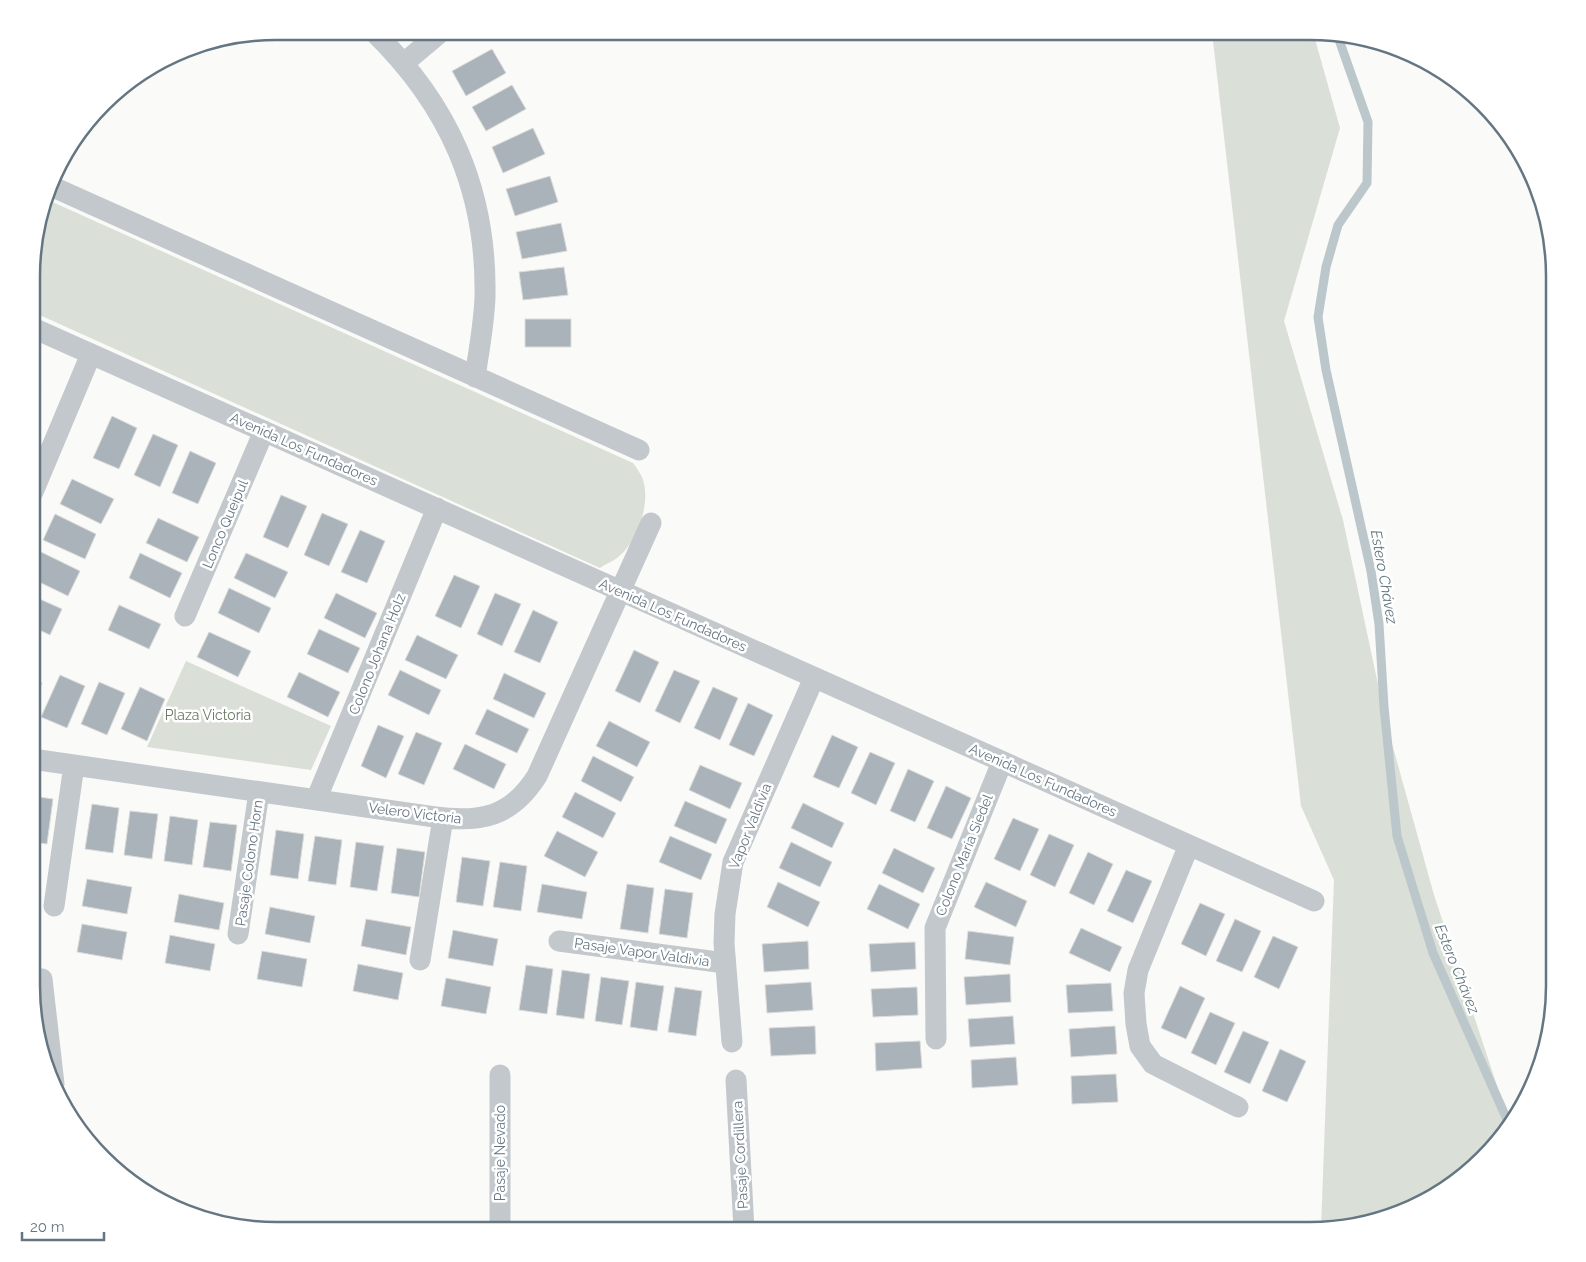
<svg xmlns="http://www.w3.org/2000/svg" width="1586" height="1262" viewBox="0 0 1586 1262" font-family="Raleway,sans-serif">
	<style>
		.green { fill: #dadfd7 }
		.lines { fill: none; stroke-linecap: round; stroke-linejoin: round }
		.stream { stroke: #bbc7cb; stroke-width: 9 }
		.building { fill: #aab3b9; stroke: #dcdcda }
		.street { stroke: #c3c8cc; stroke-width: 21 }
		.labels { text-anchor: middle; stroke-width: 5; stroke-linejoin: round; paint-order: stroke }
		.street-label { font-size: 14px; fill: #657683; stroke: #fff }
		.park-label { font-size: 14px; fill: #687a64; stroke: #fff }
		.water-label { font-size: 15px; font-style: italic; fill: #60757c; stroke: #fff }
		.rim { fill: none; stroke: #657683; stroke-width: 2.5 }
	</style>
	<rect width="100%" height="100%" fill="#fafaf8"/>
	<path class="green" d="M1212 32H1313L1340 128 1284 321 1343 520 1386 722 1434 895 1509 1122 1494 1147 1404 1212 1321 1228 1334 880 1301 806Z
		M48 200 633 463C637 468 641 474 643 480 651 504 637 543 617 558 612 562 605 564 600 568L33 312V244Z
		M186 661 331 726 311 770 147 747Z"/>
	<g class="lines">
		<path class="stream" d="M1337 34 1368 122 1367 183 1338 225 1326 267 1318 317 1326 370 1371 571 1379 624 1384 707 1397 836 1433 953 1509 1124"/>
	</g>
	<path class="building" d="M492 49 506 73 466 96 452 71Z
		M512 85 526 109 486 131 472 107Z
		M533 128 545 154 503 173 492 147Z
		M550 176 558 202 515 216 506 189Z
		M561 223 567 251 522 259 516 232Z
		M564 267 568 295 523 300 519 272Z
		M525 319H571V347H525Z
		M33 383 41 387 33 404Z
		M112 416 137 428 119 469 93 458Z
		M153 434 178 445 160 487 134 475Z
		M190 451 216 463 198 504 172 493Z
		M72 479 114 499 101 524 60 504Z
		M281 495 307 506 288 548 263 537Z
		M322 513 348 524 329 566 304 555Z
		M55 514 96 534 85 559 43 540Z
		M158 518 199 537 187 562 146 543Z
		M360 530 385 541 367 583 341 572Z
		M39 551 80 571 68 596 33 579V564Z
		M140 553 182 573 170 598 129 578Z
		M246 553 288 572 275 598 234 578Z
		M454 575 480 586 461 628 435 616Z
		M229 588 271 608 259 633 218 613Z
		M336 593 377 613 365 638 324 618Z
		M495 593 521 604 502 646 477 634Z
		M33 596 62 609 50 635 33 627Z
		M119 605 161 624 149 649 108 630Z
		M533 610 558 622 540 663 514 652Z
		M319 629 360 648 348 673 307 654Z
		M209 632 251 651 238 677 197 657Z
		M417 635 458 655 446 679 405 660Z
		M634 650 659 662 640 703 615 691Z
		M400 670 441 690 429 715 388 695Z
		M674 670 700 681 680 723 655 711Z
		M299 672 340 692 328 717 287 697Z
		M504 673 546 693 534 718 493 699Z
		M60 675 85 686 67 728 41 717Z
		M32 679 42 683 32 706Z
		M99 682 125 693 107 735 81 724Z
		M140 687 165 699 147 741 121 729Z
		M713 687 738 698 720 740 694 728Z
		M748 703 773 715 754 756 729 745Z
		M487 709 529 729 517 753 475 734Z
		M609 721 650 742 637 767 596 746Z
		M378 725 404 736 386 778 361 766Z
		M416 732 442 743 424 785 398 774Z
		M832 735 858 747 839 788 813 777Z
		M465 744 506 764 494 789 453 769Z
		M870 752 895 763 876 805 851 793Z
		M593 756 634 777 621 802 581 781Z
		M700 765 742 783 730 809 689 790Z
		M908 769 934 781 915 822 890 811Z
		M946 786 971 798 952 839 927 828Z
		M575 792 616 813 603 838 562 817Z
		M32 796 53 799 47 844 32 842Z
		M685 801 727 819 716 844 674 826Z
		M803 803 844 823 832 848 791 828Z
		M92 804 119 808 113 853 85 849Z
		M130 811 158 814 152 859 124 855Z
		M170 816 198 820 192 865 164 861Z
		M1013 818 1039 829 1020 871 994 859Z
		M210 822 237 825 231 871 203 867Z
		M276 830 304 834 298 879 270 875Z
		M557 831 598 852 585 877 544 856Z
		M1049 834 1074 845 1055 887 1030 875Z
		M315 836 342 840 336 885 308 881Z
		M670 836 712 854 701 880 659 862Z
		M356 842 384 846 377 891 350 887Z
		M791 842 832 862 820 887 779 868Z
		M397 848 425 852 419 897 391 893Z
		M894 848 935 868 923 893 882 873Z
		M1088 852 1113 864 1094 905 1069 893Z
		M462 857 490 861 483 906 456 902Z
		M500 862 527 866 521 911 493 907Z
		M1126 870 1152 881 1133 923 1107 911Z
		M32 873 40 875 35 902H32Z
		M87 879 132 887 127 914 82 906Z
		M778 882 820 902 808 927 767 907Z
		M986 882 1027 901 1016 927 974 907Z
		M542 884 587 892 582 919 537 912Z
		M627 884 654 888 648 933 620 929Z
		M879 884 920 904 908 929 867 909Z
		M665 889 693 893 687 938 659 934Z
		M179 894 224 903 219 930 174 922Z
		M1200 903 1225 914 1206 956 1181 944Z
		M270 907 315 916 310 943 265 934Z
		M366 919 411 927 406 955 361 946Z
		M1235 919 1261 931 1242 972 1216 961Z
		M82 924 127 932 122 960 77 952Z
		M1081 928 1122 947 1110 972 1069 953Z
		M453 930 498 939 493 966 448 958Z
		M968 931 1014 937 1010 965 965 959Z
		M170 935 215 944 210 971 165 963Z
		M1273 936 1298 947 1279 989 1254 977Z
		M808 941 809 969 764 972 762 944Z
		M915 942 916 969 871 972 869 944Z
		M262 951 307 959 302 987 257 979Z
		M358 964 403 973 398 1000 353 991Z
		M526 965 553 969 547 1014 519 1010Z
		M562 970 590 974 584 1019 556 1015Z
		M1010 974 1011 1002 966 1005 964 977Z
		M601 977 629 981 622 1025 595 1021Z
		M446 978 491 987 486 1014 441 1006Z
		M636 982 664 986 657 1031 630 1027Z
		M811 982 813 1010 767 1013 765 985Z
		M1111 983 1113 1011 1068 1013 1066 985Z
		M1180 986 1205 998 1186 1039 1161 1028Z
		M675 987 702 991 696 1036 668 1032Z
		M917 987 918 1015 873 1017 871 989Z
		M1210 1012 1235 1023 1216 1065 1191 1053Z
		M1013 1016 1015 1044 970 1047 968 1019Z
		M815 1026 816 1054 771 1056 769 1028Z
		M1115 1026 1117 1054 1071 1057 1069 1029Z
		M1243 1031 1269 1042 1250 1084 1224 1072Z
		M920 1041 922 1068 876 1071 875 1043Z
		M1280 1049 1306 1061 1287 1102 1262 1091Z
		M1016 1057 1018 1085 972 1088 971 1060Z
		M1116 1074 1118 1102 1072 1104 1071 1076Z"/>
	<g class="lines">
		<path class="street" d="M373 31C449 105 487 190 485 297 484 324 479 350 475 377
			M404 63 442 31
			M53 187 639 450
			M33 328 1314 901
			M33 492 91 354
			M185 616 264 431
			M32 759 435 817C481 823 511 817 537 776L651 523
			M316 800 437 508
			M1189 845 1138 970 1134 993 1136 1024 1140 1046 1153 1064 1238 1107
			M54 906 74 765
			M238 934 259 792
			M559 941 725 963
			M420 960 443 818
			M42 979 54 1084
			M936 1039 935 928 1002 762
			M732 1042 724 943 725 914 733 862 814 678
			M500 1075V1230
			M736 1080 744 1230"/>
	</g>
	<g class="labels">
		<g class="street-label">
			<text transform="translate(304 449) rotate(24)" y="5">Avenida Los Fundadores</text>
			<text transform="translate(225 524) rotate(-67)" y="5">Lonco Queipul</text>
			<text transform="translate(673 615) rotate(24)" y="5">Avenida Los Fundadores</text>
			<text transform="translate(377 654) rotate(-68)" y="5">Colono Johana Holz</text>
			<text transform="translate(1043 780) rotate(24)" y="5">Avenida Los Fundadores</text>
			<text transform="translate(415 813) rotate(7)" y="5">Velero Victoria</text>
			<text transform="translate(750 826) rotate(-68)" y="5">Vapor Valdivia</text>
			<text transform="translate(964 855) rotate(-68)" y="5">Colono María Siedel</text>
			<text transform="translate(249 863) rotate(-82)" y="5">Pasaje Colono Horn</text>
			<text transform="translate(642 952) rotate(8)" y="5">Pasaje Vapor Valdivia</text>
			<text transform="translate(500 1153) rotate(-90)" y="5">Pasaje Nevado</text>
			<text transform="translate(740 1155) rotate(-93)" y="5">Pasaje Cordillera</text>
		</g>
		<g class="park-label">
			<text x="208" y="720">Plaza Victoria</text>
		</g>
		<g class="water-label">
			<text transform="translate(1384 577) rotate(80)" y="5">Estero Chávez</text>
			<text transform="translate(1457 969) rotate(68)" y="5">Estero Chávez</text>
		</g>
	</g>
	<path d="M0 0H1586V1262H0ZM276 40H1310A236 236 0 0 1 1546 276V986A236 236 0 0 1 1310 1222H276A236 236 0 0 1 40 986V276A236 236 0 0 1 276 40Z" fill="#fff" fill-rule="evenodd"/>
	<path class="rim" d="M276 40H1310A236 236 0 0 1 1546 276V986A236 236 0 0 1 1310 1222H276A236 236 0 0 1 40 986V276A236 236 0 0 1 276 40Z"/>
	<path d="M22 1232v8h82v-8" fill="none" stroke="#657683" stroke-width="2.5"/>
	<text x="30" y="1232" font-size="15" fill="#657683" stroke="#ffffff" stroke-width="4" paint-order="stroke">20 m</text>
</svg>
